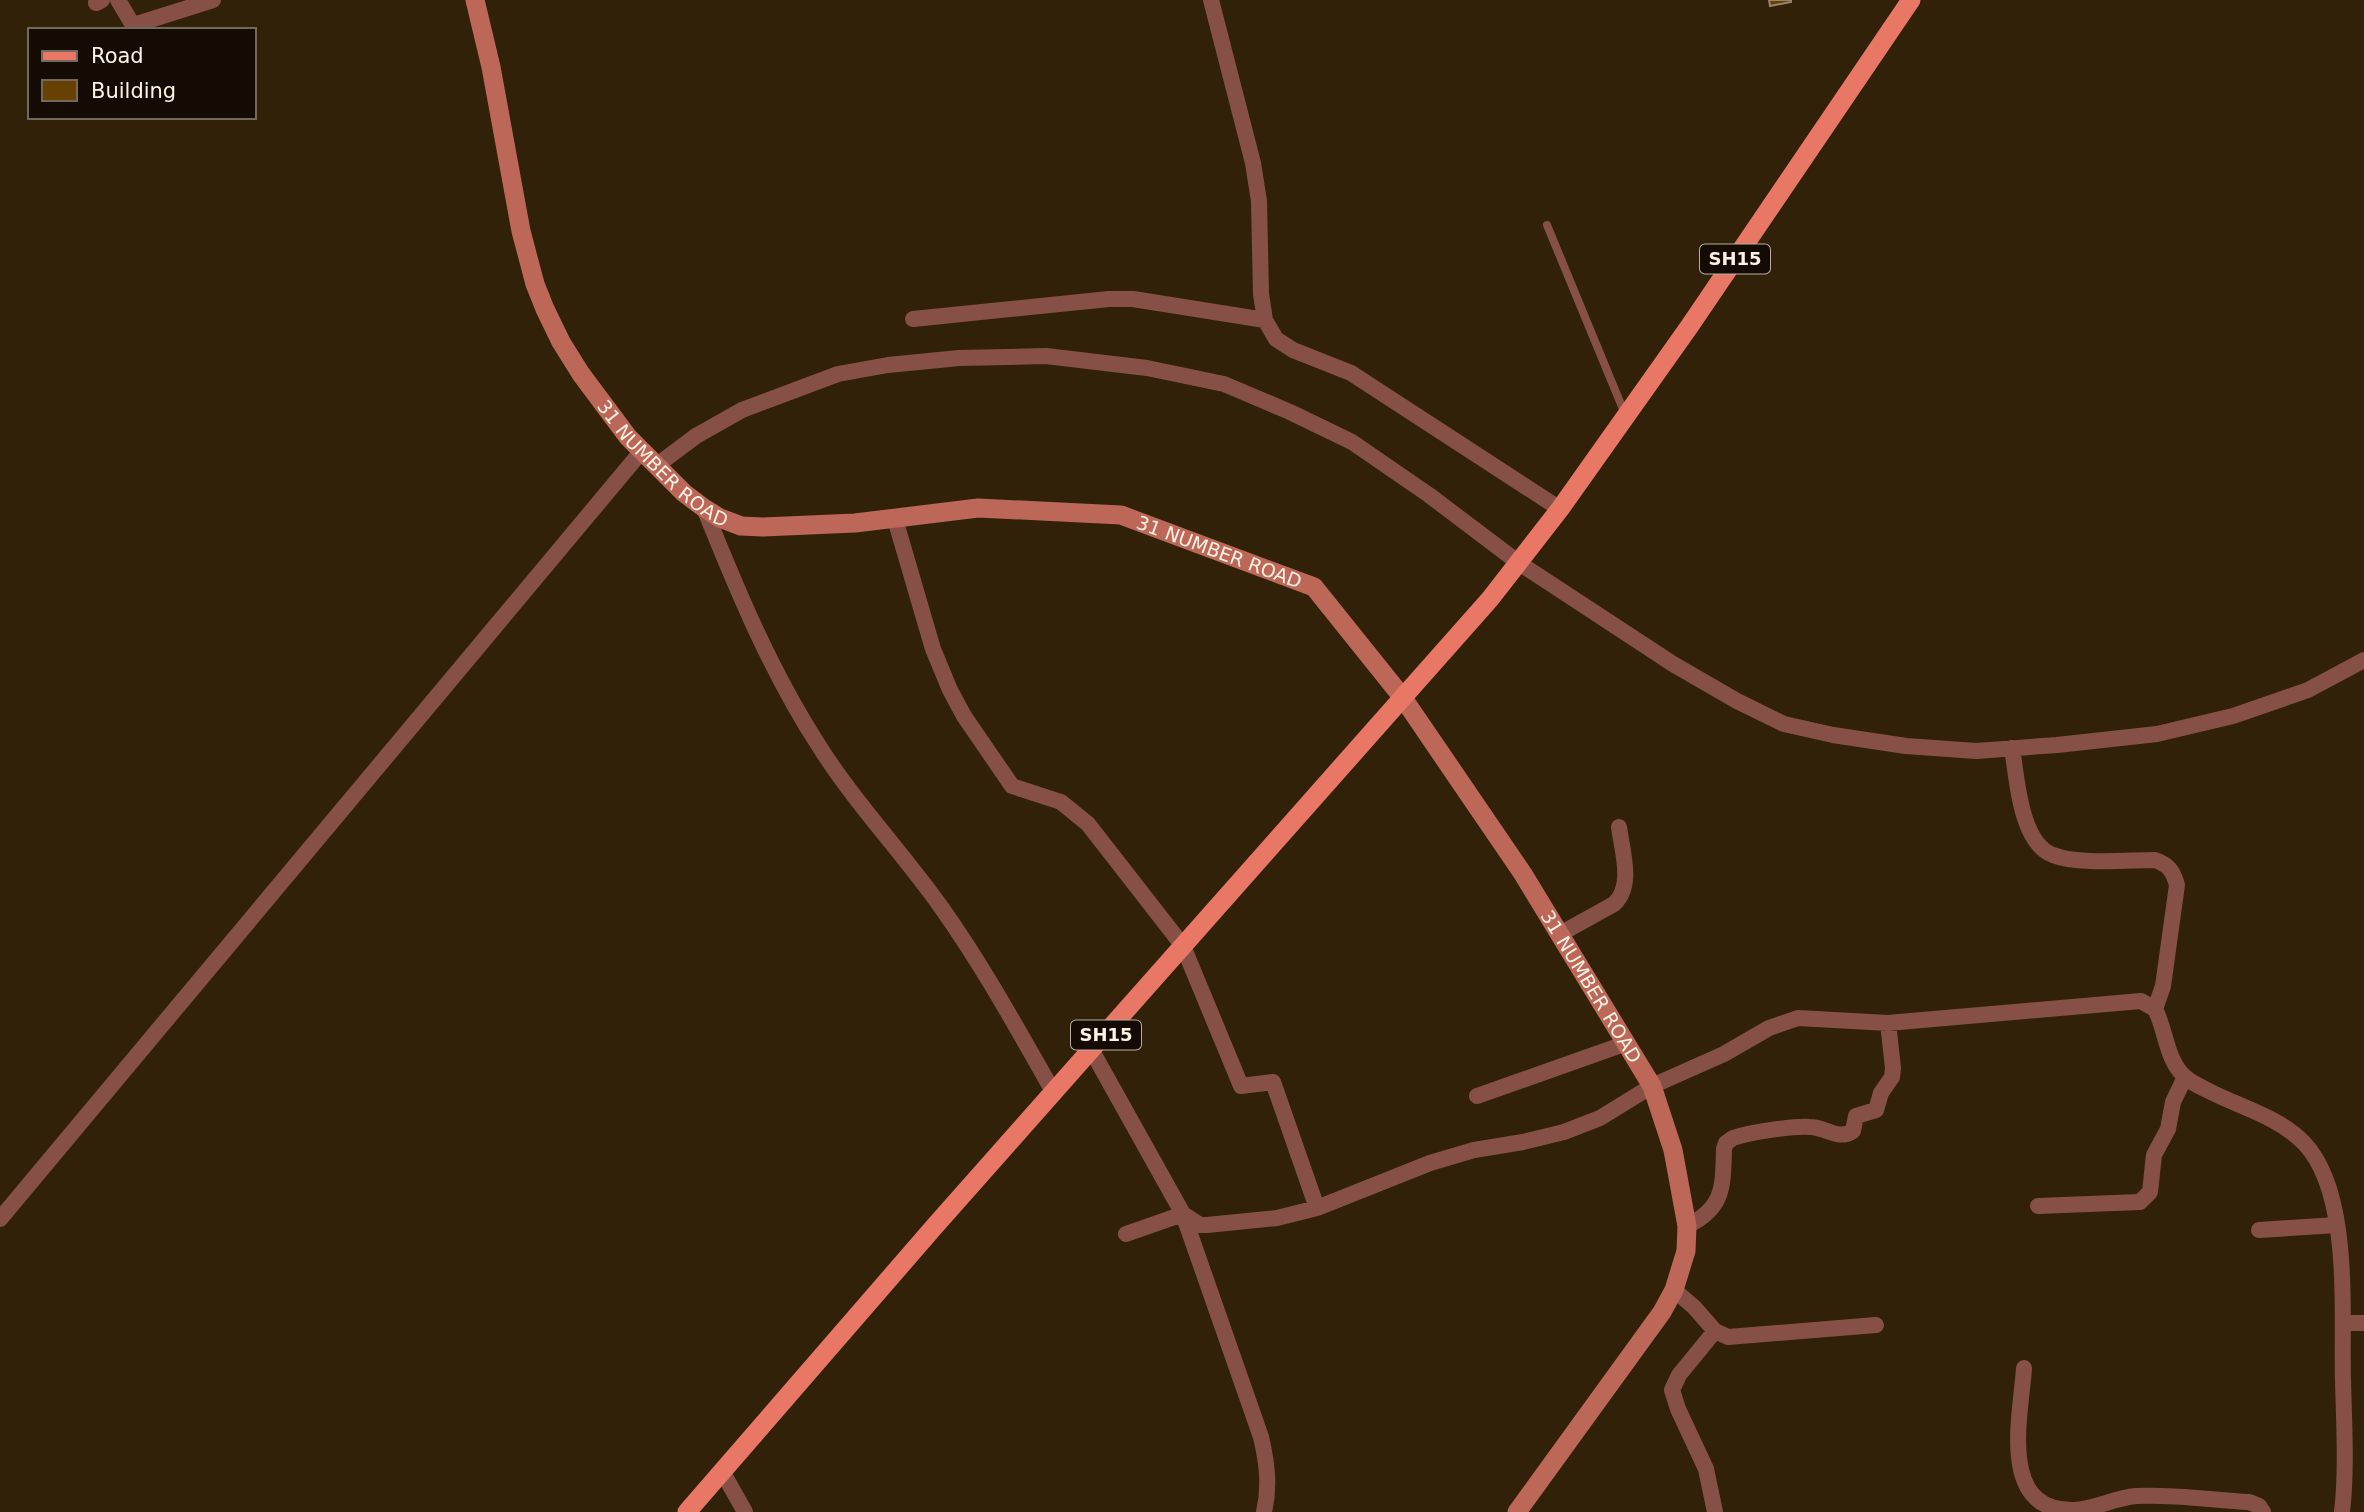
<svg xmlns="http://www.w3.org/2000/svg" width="2364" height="1512" viewBox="0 0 2364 1512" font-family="'DejaVu Sans',sans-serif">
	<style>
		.building { fill: #664102; stroke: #99846b; stroke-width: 2 }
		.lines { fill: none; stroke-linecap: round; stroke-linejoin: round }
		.service { stroke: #875047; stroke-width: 8 }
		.minor { stroke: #875047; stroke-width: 16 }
		.secondary { stroke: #bd6758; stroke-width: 19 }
		.primary { stroke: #e87865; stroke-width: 19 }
		.labels { text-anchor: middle; stroke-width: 6; stroke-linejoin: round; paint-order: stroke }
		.shield { fill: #140c04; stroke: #b8ada1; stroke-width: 2 }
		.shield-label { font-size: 18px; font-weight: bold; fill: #fef2e4 }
		.street-label { font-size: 19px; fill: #fef2e4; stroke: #140c04 }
	</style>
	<rect width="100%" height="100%" fill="#322109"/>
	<path class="building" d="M1769 0H1791V2L1770 6Z"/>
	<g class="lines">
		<path class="service" d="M1547 225 1625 414"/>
		<path class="minor" d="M118 0 131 22 137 24 213 0
			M1211 0 1253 163 1259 201 1261 294 1265 320 1276 339 1293 350 1351 373 1560 509
			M96 3 102 0
			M913 319 1109 299H1133L1265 320
			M656 466 696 436 742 410 838 374 888 365 959 358 1046 356 1147 368 1224 384 1290 412 1352 442 1429 495 1519 563 1673 664 1737 701 1784 724 1833 735 1906 746 1976 751 2057 745 2157 734 2233 716 2308 690 2364 660
			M704 508C737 590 771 672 819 746 855 803 902 852 941 907 983 966 1018 1030 1054 1093
			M895 519 933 649 950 690 964 716 1012 786 1061 802 1088 824 1183 946 1241 1086 1273 1082 1317 1208
			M2012 748C2017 778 2020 843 2053 855 2078 865 2128 860 2155 860 2169 865 2173 871 2177 885L2163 986 2155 1009
			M1560 934 1614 904C1634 886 1622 851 1619 827
			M1092 1051 1183 1214 1261 1437C1267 1463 1270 1486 1264 1512
			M1477 1096 1627 1043
			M2038 1206 2140 1202 2150 1192 2154 1155 2168 1129 2173 1102 2185 1077
			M0 1219 641 452
			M1687 1226C1724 1208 1723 1187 1724 1149L1726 1143 1733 1138C1750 1132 1792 1126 1810 1127 1826 1127 1838 1141 1853 1131L1856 1116 1876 1110 1881 1093 1892 1077 1893 1068 1888 1023
			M2259 1230 2336 1225
			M1126 1234 1183 1214 1200 1225H1207L1277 1218 1317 1208 1430 1163 1474 1150 1523 1142 1564 1132 1600 1118 1652 1086 1724 1054 1769 1028 1798 1018 1888 1023 2141 1001 2155 1009C2166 1030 2166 1059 2184 1076 2190 1082 2199 1086 2207 1090 2239 1107 2278 1116 2304 1143 2352 1193 2341 1314 2343 1380 2344 1424 2347 1468 2342 1512
			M1674 1290 1694 1307 1715 1331 1728 1337 1876 1325
			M2343 1323H2364
			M2024 1368C2021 1415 1997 1512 2074 1510 2095 1509 2114 1498 2136 1496 2173 1494 2212 1500 2249 1502L2259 1506 2263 1512
			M723 1473 745 1512
			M1715 1512 1706 1469 1678 1409 1672 1390 1679 1375 1715 1331"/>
		<path class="secondary" id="s1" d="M475 0 491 67 521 231 535 284 545 309 561 342 581 374 628 437 684 493 704 508 720 518 741 526 763 527 855 523 978 508 1121 515 1314 587 1403 698 1523 874 1652 1086 1673 1150 1687 1226 1686 1251 1674 1290 1662 1312 1517 1512"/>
		<path class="primary" d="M687 1512 934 1227 1490 599 1560 509 1689 327 1911 0"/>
	</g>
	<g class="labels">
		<g class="shield">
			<rect x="1700" y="244.5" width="70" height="29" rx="5"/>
			<rect x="1071" y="1020.5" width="70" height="29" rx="5"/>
		</g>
		<g class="shield-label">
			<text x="1735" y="265">SH15</text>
			<text x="1106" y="1041">SH15</text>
		</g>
		<g class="street-label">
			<text dy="7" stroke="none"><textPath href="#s1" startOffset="514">31 NUMBER ROAD</textPath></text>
			<text dy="7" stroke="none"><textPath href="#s1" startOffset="1102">31 NUMBER ROAD</textPath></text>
			<text dy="7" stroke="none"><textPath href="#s1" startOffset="1690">31 NUMBER ROAD</textPath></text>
		</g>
	</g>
	<rect x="28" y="28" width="228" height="91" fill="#140c04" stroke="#72685e" stroke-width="2"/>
	<rect x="42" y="51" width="35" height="10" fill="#e87865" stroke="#72685e" stroke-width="2"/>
	<text x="91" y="63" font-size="21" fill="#fef2e4">Road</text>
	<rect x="42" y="80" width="35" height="21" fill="#664102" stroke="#72685e" stroke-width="2"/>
	<text x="91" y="98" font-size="21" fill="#fef2e4">Building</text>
</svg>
